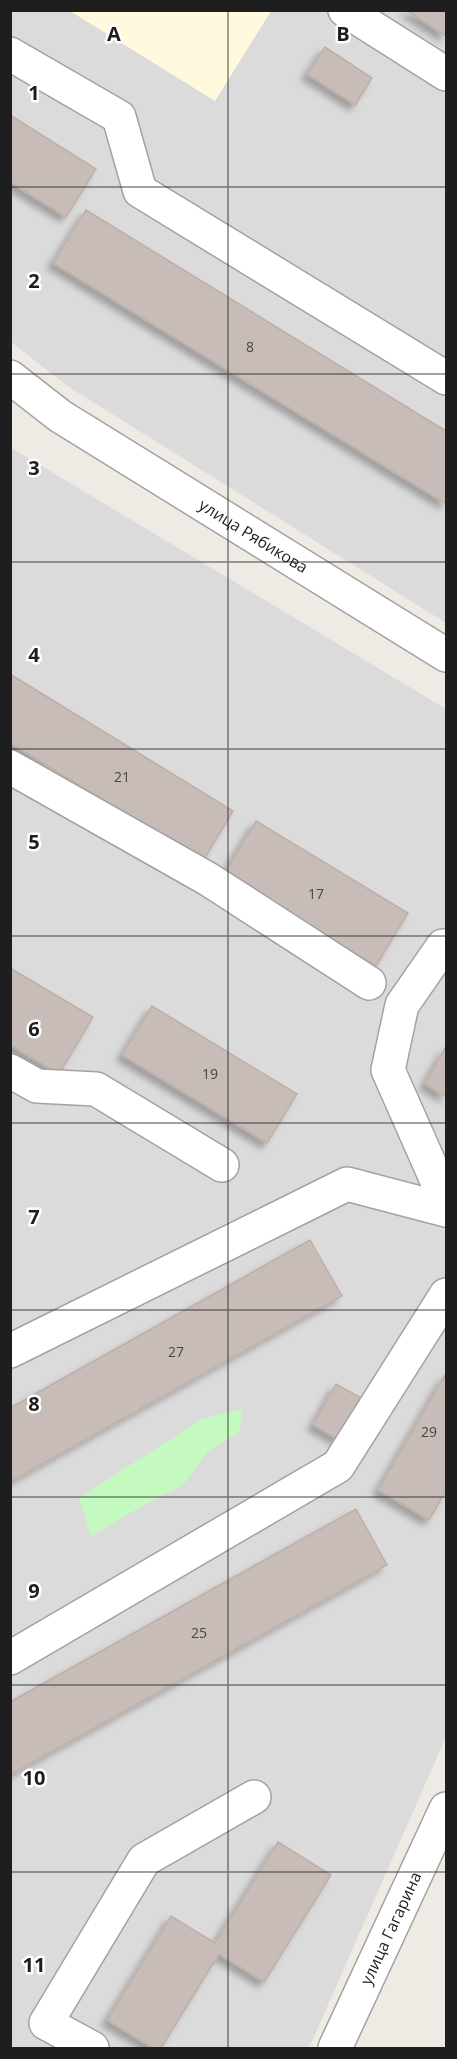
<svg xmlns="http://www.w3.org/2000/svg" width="457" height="2059" viewBox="0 0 457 2059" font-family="'Open Sans',sans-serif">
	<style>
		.residential { fill: #dcdbdb }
		.education { fill: #fffade }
		.park { fill: #c4fac0 }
		.building { fill: #c7bcb7; stroke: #c1aea6; stroke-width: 1.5; filter: url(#shadow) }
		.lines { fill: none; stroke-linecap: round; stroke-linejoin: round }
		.minor-casing { stroke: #a2a2a2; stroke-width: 36 }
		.minor { stroke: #fff; stroke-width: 33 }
		.grid { fill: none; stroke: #1e1e1e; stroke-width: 1.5; stroke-opacity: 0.55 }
		.labels { text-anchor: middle; stroke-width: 5; stroke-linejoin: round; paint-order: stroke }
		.number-label { font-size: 14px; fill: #484644 }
		.street-label { font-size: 16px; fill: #1e1e1e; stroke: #fff }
		.grid-label { font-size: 20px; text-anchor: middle; font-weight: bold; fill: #1e1e1e; stroke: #fff; stroke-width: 5; stroke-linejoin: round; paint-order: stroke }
	</style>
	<defs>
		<filter id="shadow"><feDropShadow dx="-5.5" dy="5.5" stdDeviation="3" flood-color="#0004"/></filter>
	</defs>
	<rect width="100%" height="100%" fill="#efeae4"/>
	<path class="residential" d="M10 11H446V623L69 387 11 342Z
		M10 447 446 709V1737L309 2048H11Z"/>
	<path class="education" d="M70 11H271L215 101Z"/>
	<path class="park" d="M242 1409 240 1432 207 1452 183 1485 142 1506 91 1536 79 1498 202 1419Z"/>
	<path class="building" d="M406 10H446V36Z
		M325 47 372 78 355 105 307 74Z
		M10 115 96 169 66 217 10 182Z
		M86 210 446 431V504L53 263Z
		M10 674 233 811 203 861 10 743Z
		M256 821 408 913 376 966 224 874Z
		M10 968 93 1017 59 1074 10 1045Z
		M152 1006 297 1094 267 1143 122 1055Z
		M446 1046V1097L425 1084Z
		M310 1240 342 1296 10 1482V1408Z
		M446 1373V1491L429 1520 378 1490Z
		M336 1384 363 1399 339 1440 313 1425Z
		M356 1509 387 1565 10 1775V1702Z
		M278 1842 331 1875 264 1982 219 1954 161 2048H153L107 2020 171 1916 215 1943Z"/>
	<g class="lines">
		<defs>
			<g id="minor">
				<path d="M345 10 446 74"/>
				<path d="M10 54 119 117 140 191 446 378"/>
				<path id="s1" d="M10 377 60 416 446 655"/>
				<path d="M10 767 208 879 369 983"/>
				<path d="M446 946H443L402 1005 388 1070 446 1201"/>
				<path d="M10 1071 37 1086 96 1089 222 1165"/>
				<path d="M10 1351 347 1184 446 1210"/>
				<path d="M10 1658 338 1466 446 1295"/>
				<path d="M92 2048 46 2023 144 1860 254 1797"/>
				<path id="s2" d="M335 2048 446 1809"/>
			</g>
		</defs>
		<use href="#minor" class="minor-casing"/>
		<use href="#minor" class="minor"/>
	</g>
	<path class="grid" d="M228 10V2048M10 187H446M10 374H446M10 562H446M10 749H446M10 936H446M10 1123H446M10 1310H446M10 1497H446M10 1685H446M10 1872H446"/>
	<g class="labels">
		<g class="number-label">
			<text x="250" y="352">8</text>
			<text x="122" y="782">21</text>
			<text x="316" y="899">17</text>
			<text x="210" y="1079">19</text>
			<text x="176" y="1357">27</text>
			<text x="429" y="1437">29</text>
			<text x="199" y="1638">25</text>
		</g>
		<g class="street-label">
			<text dy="6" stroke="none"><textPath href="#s1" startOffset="291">улица Рябикова</textPath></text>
			<text dy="6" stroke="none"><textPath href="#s2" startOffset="132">улица Гагарина</textPath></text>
		</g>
	</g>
	<g class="grid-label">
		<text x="114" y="41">A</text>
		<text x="343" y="41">B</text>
		<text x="34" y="100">1</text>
		<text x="34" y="288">2</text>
		<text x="34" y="475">3</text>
		<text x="34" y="662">4</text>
		<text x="34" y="849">5</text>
		<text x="34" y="1036">6</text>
		<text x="34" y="1224">7</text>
		<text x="34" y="1411">8</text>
		<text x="34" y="1598">9</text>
		<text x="34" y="1785">10</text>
		<text x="34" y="1972">11</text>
	</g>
	<rect width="457" height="2059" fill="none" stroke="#1e1e1e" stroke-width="24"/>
</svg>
